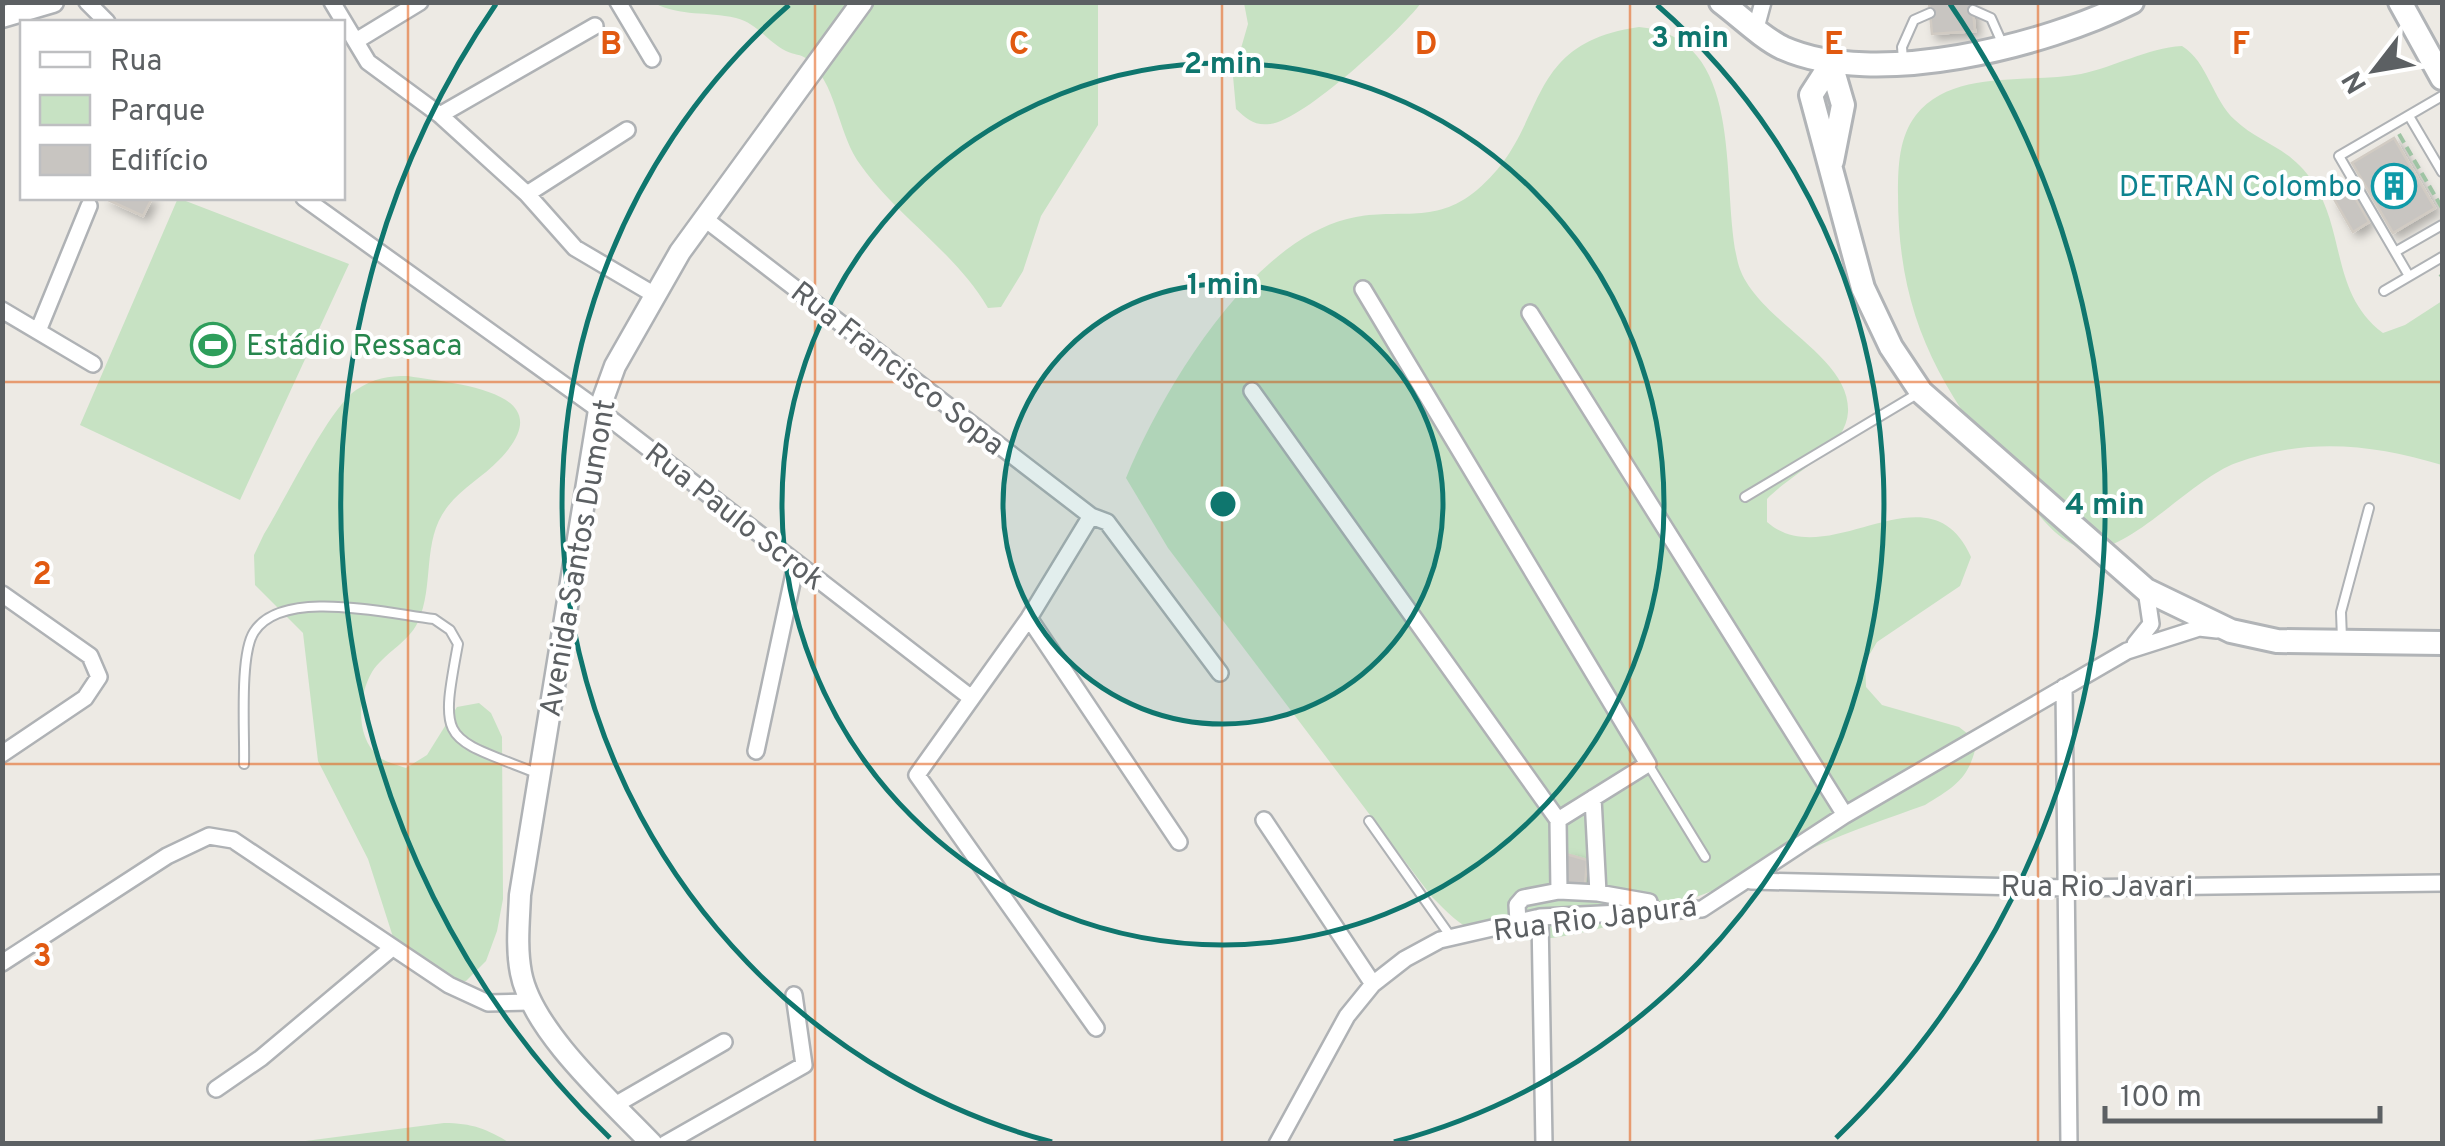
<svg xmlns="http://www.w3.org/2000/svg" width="2445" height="1146" viewBox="0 0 2445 1146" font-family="Overpass,sans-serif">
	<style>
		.green { fill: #c7e2c3 }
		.building { fill: #c8c5c1; stroke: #d1cbc3; stroke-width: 2.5; filter: url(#shadow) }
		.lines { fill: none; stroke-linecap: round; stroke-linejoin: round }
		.service-casing { stroke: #afb2b5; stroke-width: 12 }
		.minor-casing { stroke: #afb2b5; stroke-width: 20 }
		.tertiary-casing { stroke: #afb2b5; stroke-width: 25 }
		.secondary-casing { stroke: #b1b4b7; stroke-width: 28 }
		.path { stroke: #9fc4a4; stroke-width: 4; stroke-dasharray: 10 5; stroke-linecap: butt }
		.service { stroke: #fff; stroke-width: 8 }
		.minor { stroke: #fff; stroke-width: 15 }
		.tertiary { stroke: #fff; stroke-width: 20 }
		.secondary { stroke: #fff; stroke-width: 22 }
		.grid { fill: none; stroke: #e15910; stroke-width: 2.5; stroke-opacity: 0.55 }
		.ring { fill: none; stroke: #0f766e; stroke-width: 5 }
		.labels { text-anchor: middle; stroke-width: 8; stroke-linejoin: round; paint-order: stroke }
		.culture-label { font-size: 30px; fill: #0d838f; stroke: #fff; text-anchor: end }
		.leisure-label { font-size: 30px; fill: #27864d; stroke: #fff; text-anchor: start }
		.street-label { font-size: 30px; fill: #5c6063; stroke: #fff }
		.grid-label { font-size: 32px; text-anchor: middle; font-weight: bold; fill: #e15910; stroke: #fff; stroke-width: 8; stroke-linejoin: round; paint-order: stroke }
		.centre { fill: #0f766e; stroke: #fff; stroke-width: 5 }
		.ring-label { font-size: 30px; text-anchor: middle; font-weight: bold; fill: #0f766e; stroke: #fff; stroke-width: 8; stroke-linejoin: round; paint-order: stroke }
	</style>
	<defs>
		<filter id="shadow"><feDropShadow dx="5" dy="5" stdDeviation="5" flood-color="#0004"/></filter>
	</defs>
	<rect width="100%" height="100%" fill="#edeae4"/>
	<path class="green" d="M654 3H1098V125L1041 216 1023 271 1001 307 988 308C954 250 895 216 857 160 837 128 836 83 807 59 801 54 794 55 786 51 768 42 757 23 736 18 706 11 682 17 654 3Z
		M1244 3H1421C1400 31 1303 121 1270 124 1254 126 1247 119 1236 109L1233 76 1248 24Z
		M1639 27C1749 37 1719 187 1738 263 1753 320 1851 354 1848 412 1846 450 1790 474 1767 499V522C1828 576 1929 461 1971 557L1960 586 1877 642 1865 662 1866 687 1882 705 1959 727 1977 741C1970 778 1956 786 1925 805 1889 818 1852 830 1817 846 1742 879 1560 964 1480 934 1460 926 1447 912 1432 897L1168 548 1126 478C1162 391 1249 244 1347 219 1396 206 1433 227 1477 190 1551 128 1519 44 1639 27Z
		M2182 46C2208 62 2212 99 2235 120 2260 144 2289 146 2313 182 2346 233 2331 294 2383 333L2405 325 2442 301V465C2372 444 2307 437 2236 463 2189 480 2124 560 2082 548 2053 540 2030 503 2012 480 1939 385 1898 318 1898 194 1898 166 1899 137 1916 115 1953 68 2029 84 2081 74 2115 67 2147 48 2182 46Z
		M178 198 349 264 240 500 80 425Z
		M408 376C453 384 567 390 499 460 484 476 462 488 448 506 421 540 435 584 418 622 408 643 384 653 372 672 358 696 355 736 378 756 384 762 398 765 406 768L427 755 457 707 479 703 491 713 502 737 503 899 497 931 486 961 466 981 448 983 409 961 393 937 368 859 318 761 303 633 255 585 254 555 264 534C284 502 329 408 356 390 374 378 388 376 408 376Z
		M444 1123C472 1123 487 1129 510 1143H290Z"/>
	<path class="building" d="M1929 2H1972L1975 31 1932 34Z
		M2394 138 2435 208 2393 233 2352 163Z
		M2350 189 2369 222 2353 232 2334 199Z
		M104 198H152L143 216Z
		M1566 854 1587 860 1585 884 1568 886Z"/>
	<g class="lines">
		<defs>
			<path id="service" d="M1973 10 1991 18 2003 45
				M1903 60 1902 47 1914 20 1930 13
				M2409 116 2442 172
				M2395 252 2442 225
				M2409 276 2339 156 2442 96
				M2384 291 2442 257
				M1745 497 1917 394
				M2342 639 2341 612 2369 508
				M244 764C245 735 239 655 254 632 282 587 389 614 434 619L450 630 458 644C439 745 443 736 536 773
				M1648 764 1705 857
				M1369 821 1451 937"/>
			<path id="minor" d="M87 2 107 22
				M332 2 368 62 440 115 527 194 575 248 653 294
				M618 2 652 59
				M1756 28 1763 2
				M356 41 420 2
				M440 115 595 26
				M527 194 627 130
				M304 198 599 410 970 697
				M705 219 1091 516 1107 522 1220 673
				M2 310 93 364
				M1530 313 1845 815
				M38 331 89 206
				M1252 391 1558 820 1648 764 1363 289
				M1091 516 1029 618 917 775 1096 1028
				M2 594 90 656 99 677 85 698 2 754
				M1029 618 1179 842
				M2135 644 2151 624 2146 590
				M2064 687 2069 1144
				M756 751 796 564
				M1593 798 1598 893 1649 902 1651 912
				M1264 820 1373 984
				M1751 881 2069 888 2442 883
				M1559 891 1598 893
				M1540 917 1544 1144
				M1518 922 1517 905 1523 898 1559 891 1558 820
				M2 963 167 856 209 836 233 840 449 985 488 1003 530 1002
				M216 1089 261 1058 392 948
				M615 1105 724 1042
				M665 1144 804 1065 794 995
				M1277 1144 1347 1016 1373 984 1405 959 1440 940 1540 917 1702 909 1845 815 2127 651 2199 628 2217 630"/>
			<path id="tertiary" d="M2 17 53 2
				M652 1144C611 1101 532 1031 521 973 516 947 519 921 520 895L599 410 615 366 680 252 862 2"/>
			<path id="secondary" d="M1721 2C1741 17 1762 38 1783 48 1875 89 2045 46 2132 2
				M2400 2 2442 78
				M1832 161 1843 105 1831 64 1811 95 1863 288 1891 347 1921 392 2146 590 2231 631 2277 641 2442 643"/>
		</defs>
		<use href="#service" class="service-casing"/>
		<use href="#minor" class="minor-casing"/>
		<use href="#tertiary" class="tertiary-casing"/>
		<use href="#secondary" class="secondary-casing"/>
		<path class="path" d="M2399 134 2442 208
			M2440 277 2442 275"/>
		<use href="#service" class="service"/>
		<use href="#minor" class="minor"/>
		<use href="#tertiary" class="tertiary"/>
		<use href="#secondary" class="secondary"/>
	</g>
	<path class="grid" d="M408 2V1144M815 2V1144M1222 2V1144M1630 2V1144M2038 2V1144M2 382H2442M2 764H2442"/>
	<circle cx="1223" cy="504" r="220" fill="#0f766e" fill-opacity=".12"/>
	<g class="ring">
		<circle cx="1223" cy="504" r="220"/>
		<circle cx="1223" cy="504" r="441"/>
		<path d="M1052 1142A661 661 0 0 1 789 5M1657 5A661 661 0 0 1 1394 1142"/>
		<path d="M610 1138A882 882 0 0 1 496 4M1950 4A882 882 0 0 1 1836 1138"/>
	</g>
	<defs>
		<symbol id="building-ring" viewBox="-11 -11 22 22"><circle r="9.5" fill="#fff" stroke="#0f9aa8" stroke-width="1.5"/><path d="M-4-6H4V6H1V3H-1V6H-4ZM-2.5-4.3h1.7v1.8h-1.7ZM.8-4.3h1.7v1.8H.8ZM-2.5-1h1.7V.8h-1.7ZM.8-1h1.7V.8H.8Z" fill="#0f9aa8"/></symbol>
		<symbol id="stadium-ring" viewBox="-11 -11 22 22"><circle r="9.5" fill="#fff" stroke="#2e9e5b" stroke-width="1.5"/><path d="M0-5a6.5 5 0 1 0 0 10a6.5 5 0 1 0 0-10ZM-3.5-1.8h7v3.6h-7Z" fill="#2e9e5b"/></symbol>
	</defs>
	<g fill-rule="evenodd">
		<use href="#building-ring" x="2369" y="161" width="50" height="50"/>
		<use href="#stadium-ring" x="188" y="320" width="50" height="50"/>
	</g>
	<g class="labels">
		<g class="culture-label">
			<text x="2362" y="196">DETRAN Colombo</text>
		</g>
		<g class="leisure-label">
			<text x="246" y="355">Estádio Ressaca</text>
		</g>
		<g class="street-label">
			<text transform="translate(898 368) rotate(38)" y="10">Rua Francisco Sopa</text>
			<text transform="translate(735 516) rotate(38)" y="10">Rua Paulo Scrok</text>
			<text transform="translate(577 558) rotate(-80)" y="10">Avenida Santos Dumont</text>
			<text x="2097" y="896">Rua Rio Javari</text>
			<text transform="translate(1595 918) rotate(-7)" y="10">Rua Rio Japurá</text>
		</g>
	</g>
	<g class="grid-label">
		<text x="611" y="54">B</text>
		<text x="1019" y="54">C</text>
		<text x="1426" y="54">D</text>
		<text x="1834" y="54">E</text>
		<text x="2241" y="54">F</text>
		<text x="42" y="584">2</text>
		<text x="42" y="966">3</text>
	</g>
	<circle cx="1223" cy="504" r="15" class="centre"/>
	<g class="ring-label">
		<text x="1690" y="47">3 min</text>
		<text x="1223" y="73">2 min</text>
		<text x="1223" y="294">1 min</text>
		<text x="2105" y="514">4 min</text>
	</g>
	<rect width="2445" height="1146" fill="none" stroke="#5c6063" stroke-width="10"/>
	<rect x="20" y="20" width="325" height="180" fill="#ffffff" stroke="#bebfc1" stroke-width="2.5"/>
	<rect x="40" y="52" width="50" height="15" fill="#ffffff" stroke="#bebfc1" stroke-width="2.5"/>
	<text x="110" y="70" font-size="30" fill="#5c6063">Rua</text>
	<rect x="40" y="95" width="50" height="30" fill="#c7e2c3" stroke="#bebfc1" stroke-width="2.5"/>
	<text x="110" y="120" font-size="30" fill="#5c6063">Parque</text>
	<rect x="40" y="145" width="50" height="30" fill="#c8c5c1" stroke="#bebfc1" stroke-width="2.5"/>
	<text x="110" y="170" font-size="30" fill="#5c6063">Edifício</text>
	<g transform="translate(2375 70) rotate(239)" stroke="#ffffff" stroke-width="8" paint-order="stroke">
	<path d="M0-8L18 38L0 25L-18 38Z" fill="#5c6063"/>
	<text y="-15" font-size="28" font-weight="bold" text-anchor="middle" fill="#5c6063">N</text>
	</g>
	<path d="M2105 1106v15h275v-15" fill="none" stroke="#5c6063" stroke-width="5"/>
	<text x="2120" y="1106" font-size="30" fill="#5c6063" stroke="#ffffff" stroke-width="8" paint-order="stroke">100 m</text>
</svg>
